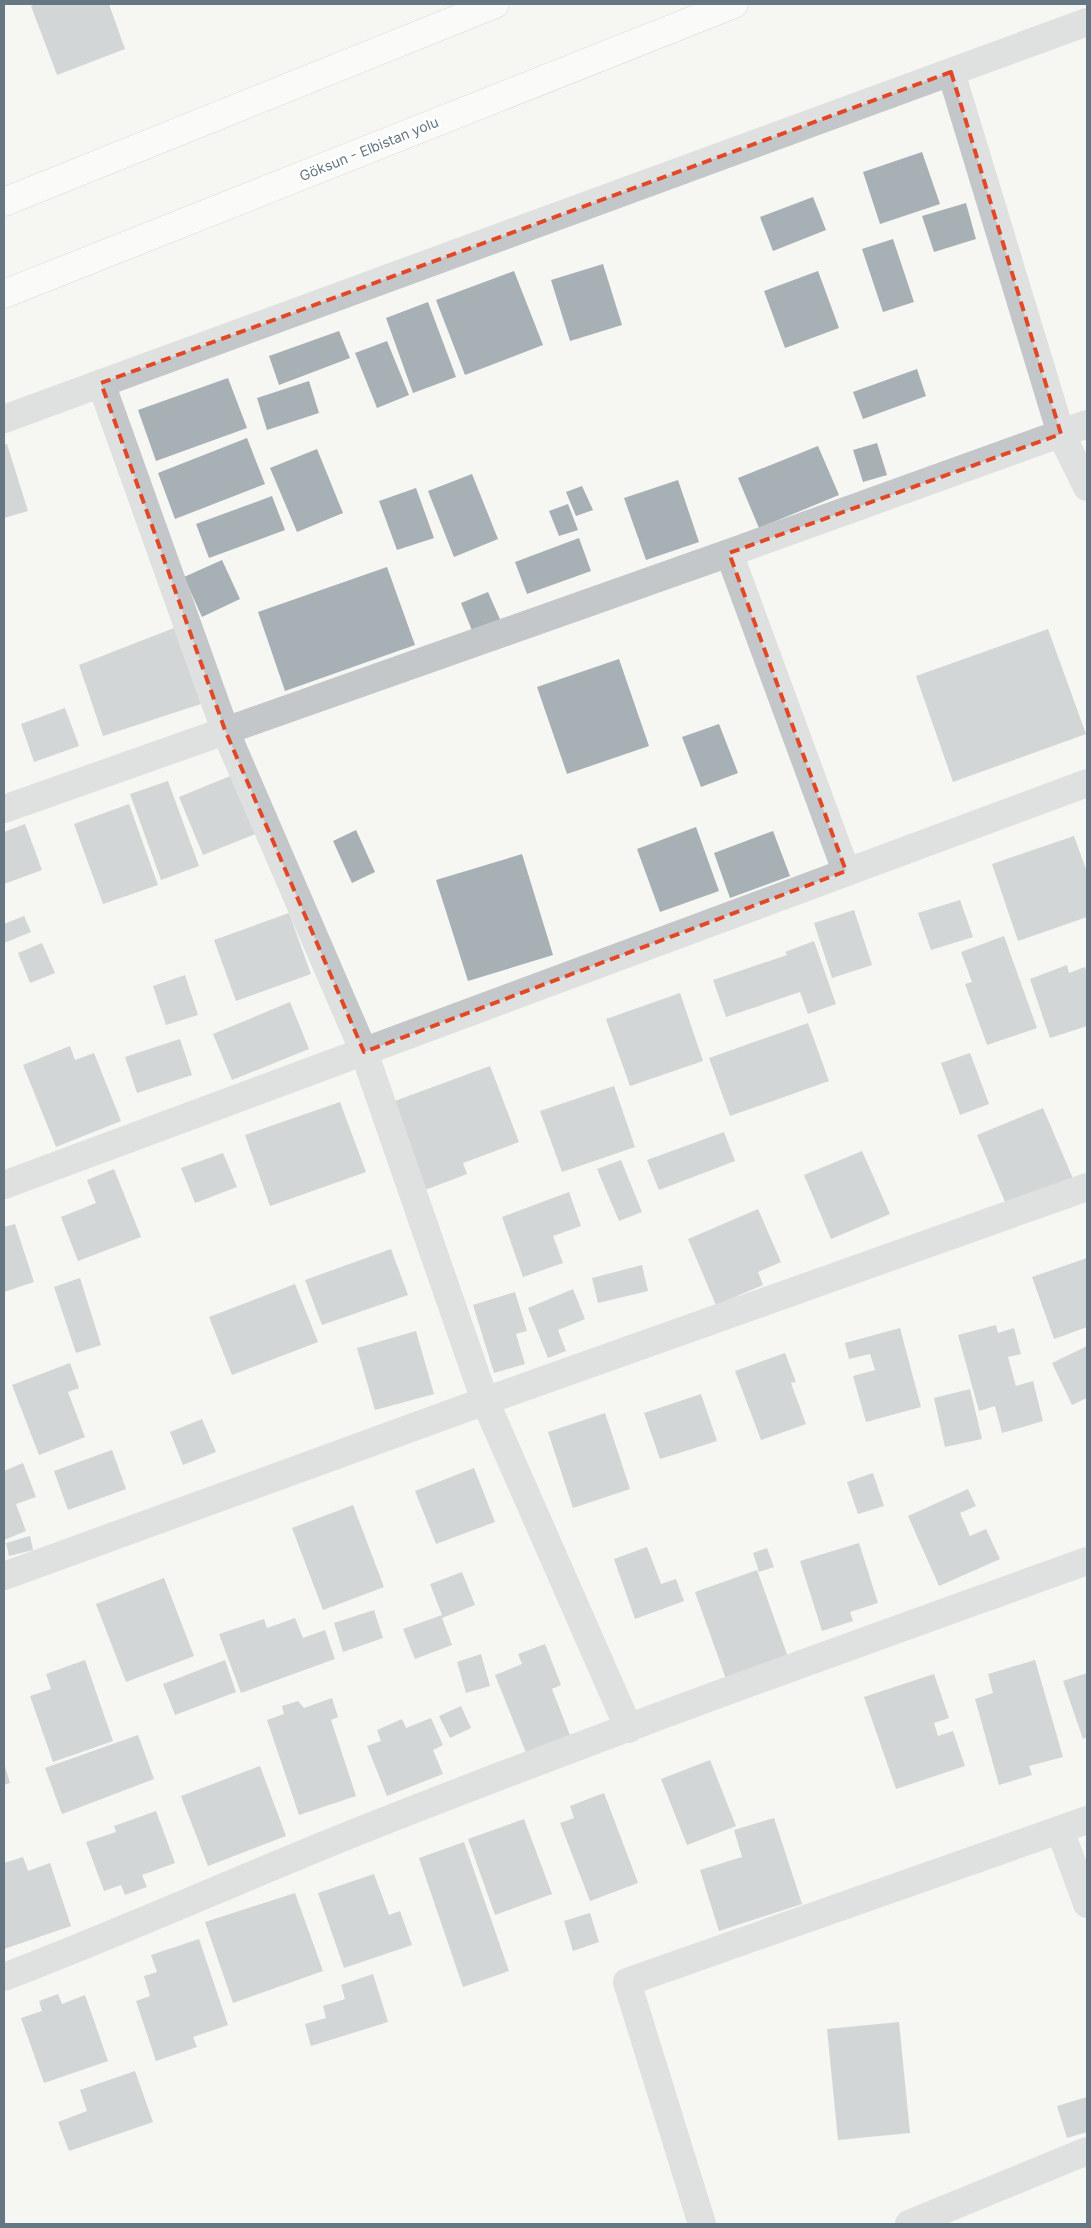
<svg xmlns="http://www.w3.org/2000/svg" width="1091" height="2228" viewBox="0 0 1091 2228" font-family="Inter,sans-serif">
	<style>
		.building { fill: #a7b0b5 }
		.lines { fill: none; stroke-linecap: round; stroke-linejoin: round }
		.trunk-casing { stroke: #b6b9bc; stroke-width: 29 }
		.minor { stroke: #c3c7ca; stroke-width: 28 }
		.trunk { stroke: #fff; stroke-width: 28 }
		.marked { fill: none; stroke: #e24726; stroke-width: 4; stroke-dasharray: 10 6; stroke-linejoin: round }
		.labels { text-anchor: middle; stroke-width: 5; stroke-linejoin: round; paint-order: stroke }
		.street-label { font-size: 14px; fill: #657783; stroke: #fff }
	</style>
	<rect width="100%" height="100%" fill="#f6f6f2"/>
	<path class="building" d="M37 4H109L125 49 57 75 31 6Z
		M922 152 940 204 880 224 863 172Z
		M813 197 826 230 773 251 760 217Z
		M966 203 976 239 934 252 922 216Z
		M893 239 914 302 883 312 862 249Z
		M603 264 622 325 570 341 551 280Z
		M514 271 543 345 465 375 436 300Z
		M818 271 839 328 785 348 764 291Z
		M428 302 456 377 413 393 386 318Z
		M339 331 350 358 279 385 269 356Z
		M387 341 409 395 377 408 355 353Z
		M917 369 926 396 863 419 853 392Z
		M228 378 247 428 156 461 138 410Z
		M309 381 319 413 267 430 257 398Z
		M247 438 265 484 175 519 158 473Z
		M877 443 887 475 863 482 853 450Z
		M7 444 28 511 4 518V445Z
		M818 446 839 495 759 528 738 478Z
		M317 449 343 513 297 532 270 468Z
		M472 474 498 539 454 557 428 491Z
		M678 480 699 542 646 560 624 498Z
		M582 486 593 510 576 516 566 492Z
		M416 488 434 538 397 550 379 501Z
		M272 496 285 530 209 558 196 524Z
		M568 504 578 530 559 536 549 511Z
		M579 538 591 571 527 594 515 562Z
		M222 560 240 599 202 617 184 577Z
		M387 567 415 645 285 691 258 612Z
		M488 592 503 626 475 638 461 603Z
		M174 628 201 704 103 736 79 665Z
		M1048 629 1086 734 953 782 916 676Z
		M619 659 649 746 567 774 537 687Z
		M65 708 79 746 34 762 21 724Z
		M719 724 738 773 701 787 682 737Z
		M240 772 265 830 203 855 179 797Z
		M168 781 199 866 161 880 130 794Z
		M129 804 158 885 103 904 74 824Z
		M25 824 42 870 4 884V832Z
		M696 827 719 891 660 912 637 849Z
		M356 830 375 872 352 883 333 841Z
		M773 831 790 876 730 898 714 853Z
		M1074 836 1087 872V917L1018 941 992 864Z
		M522 854 553 955 468 981 436 880Z
		M960 900 973 937 931 950 918 913Z
		M854 910 872 965 832 978 814 923Z
		M289 913 311 974 236 1001 214 940Z
		M24 916 31 932 4 943V924Z
		M1004 936 1037 1028 987 1045 965 984 972 982 961 952Z
		M814 941 836 1004 808 1014 800 992 726 1017 713 980 787 955 785 952Z
		M42 943 55 973 30 983 18 953Z
		M1067 965 1069 973 1085 967 1087 975V1026L1050 1038 1030 979Z
		M185 975 198 1015 166 1025 153 986Z
		M680 993 703 1061 630 1086 606 1019Z
		M290 1002 309 1049 232 1080 213 1034Z
		M808 1023 829 1081 730 1116 709 1058Z
		M180 1039 192 1075 137 1093 125 1057Z
		M70 1046 75 1060 94 1053 121 1121 56 1147 23 1065Z
		M970 1053 989 1104 960 1115 941 1063Z
		M490 1066 519 1142 463 1163 467 1174 425 1190 392 1102Z
		M614 1086 635 1147 562 1172 540 1111Z
		M340 1102 366 1172 270 1206 245 1135Z
		M1043 1108 1074 1181 1008 1209 977 1135Z
		M724 1132 735 1161 659 1190 647 1160Z
		M862 1151 890 1214 831 1239 804 1175Z
		M223 1153 237 1187 195 1203 181 1168Z
		M621 1160 642 1212 619 1221 597 1169Z
		M114 1169 141 1237 78 1261 61 1217 96 1203 87 1180Z
		M569 1192 581 1226 553 1236 563 1263 523 1277 502 1217Z
		M758 1209 781 1262 758 1272 763 1285 716 1305 688 1239Z
		M15 1224 34 1282 4 1292V1227Z
		M391 1249 408 1295 322 1325 305 1280Z
		M1087 1258V1327L1054 1339 1032 1277Z
		M642 1265 648 1291 598 1303 592 1278Z
		M80 1278 101 1345 76 1353 54 1287Z
		M295 1284 318 1342 232 1375 209 1317Z
		M573 1289 585 1319 558 1330 566 1351 548 1358 528 1308Z
		M515 1292 527 1331 516 1334 525 1364 494 1373 473 1305Z
		M996 1325 998 1333 1014 1328 1021 1354 1008 1357 1016 1386 1033 1381 1043 1421 1002 1433 995 1406 979 1411 958 1335Z
		M900 1328 921 1407 866 1422 853 1376 875 1370 870 1354 849 1359 845 1343Z
		M416 1331 434 1394 375 1410 357 1348Z
		M1087 1346V1398L1072 1405 1052 1363Z
		M785 1353 796 1382 791 1383 806 1424 761 1440 735 1371Z
		M70 1363 79 1388 68 1392 85 1437 39 1455 12 1385Z
		M970 1389 982 1439 945 1447 934 1398Z
		M701 1394 717 1441 660 1459 644 1413Z
		M605 1413 630 1489 573 1508 548 1432Z
		M202 1419 216 1452 183 1465 170 1432Z
		M112 1450 126 1489 68 1510 54 1471Z
		M23 1463 36 1497 16 1504 26 1531 4 1540V1471Z
		M474 1468 495 1522 436 1544 415 1491Z
		M873 1473 884 1506 858 1514 847 1482Z
		M968 1489 976 1506 960 1513 970 1536 986 1529 1000 1559 939 1586 908 1516Z
		M353 1505 384 1587 323 1610 292 1528Z
		M30 1536 33 1550 9 1556 6 1543Z
		M859 1543 878 1603 850 1612 853 1621 822 1631 800 1561Z
		M647 1547 661 1584 676 1579 684 1601 635 1619 614 1559Z
		M767 1548 774 1567 759 1572 753 1553Z
		M757 1570 788 1657 726 1679 695 1592Z
		M462 1572 475 1605 442 1618 452 1645 415 1659 403 1629 442 1615 430 1584Z
		M164 1578 194 1656 126 1682 96 1604Z
		M374 1610 383 1638 343 1652 334 1623Z
		M295 1618 303 1638 325 1630 335 1659 241 1693 219 1634 264 1619 267 1628Z
		M545 1644 561 1685 552 1689 573 1743 529 1760 495 1675 522 1664 518 1654Z
		M481 1654 490 1686 466 1693 457 1662Z
		M85 1660 113 1741 53 1762 30 1696 51 1689 46 1674Z
		M225 1660 236 1692 175 1715 163 1684Z
		M1035 1660 1063 1757 1029 1766 1032 1775 999 1785 975 1699 993 1693 988 1674Z
		M1087 1673V1737L1083 1739 1063 1681Z
		M934 1674 949 1718 934 1723 938 1736 953 1731 965 1766 896 1789 864 1697Z
		M332 1698 338 1717 331 1720 356 1796 299 1815 267 1720 284 1714 282 1706 298 1701 304 1708Z
		M461 1706 471 1728 450 1738 439 1716Z
		M431 1718 443 1745 433 1750 443 1774 387 1796 367 1746 381 1741 377 1730 402 1719 406 1728Z
		M138 1735 154 1779 62 1814 45 1768Z
		M710 1760 736 1826 687 1845 661 1779Z
		M4 1763 10 1783 4 1785Z
		M260 1766 286 1836 208 1866 181 1796Z
		M604 1793 638 1883 590 1901 560 1823 574 1818 570 1806Z
		M156 1811 175 1863 142 1875 147 1887 125 1895 121 1885 104 1891 86 1842 116 1832 114 1826Z
		M774 1818 802 1904 719 1931 700 1870 742 1857 734 1830Z
		M524 1819 552 1894 495 1915 468 1839Z
		M464 1842 509 1971 463 1987 419 1858Z
		M23 1857 28 1871 50 1863 71 1926 4 1949V1863Z
		M374 1874 389 1915 400 1911 412 1945 344 1968 318 1893Z
		M295 1893 323 1971 233 2003 205 1922Z
		M590 1913 599 1942 573 1951 564 1921Z
		M199 1939 228 2025 193 2037 197 2047 156 2061 136 2001 150 1996 144 1976 157 1972 151 1955Z
		M373 1974 388 2022 311 2046 305 2024 326 2018 323 2006 345 1999 341 1985Z
		M58 1994 62 2004 85 1995 108 2061 44 2083 21 2018 42 2011 39 2001Z
		M899 2022 910 2133 838 2140 827 2029Z
		M135 2071 153 2122 69 2151 58 2122 87 2111 80 2090Z
		M1087 2097V2132L1067 2138 1057 2106Z"/>
	<g class="lines">
		<defs>
			<path id="trunk" d="M4 202 495 4
				M4 294 734 4"/>
		</defs>
		<use href="#trunk" class="trunk-casing"/>
		<path class="minor" d="M951 72 1061 434 1087 487
			M101 383 225 730 364 1052 485 1401 629 1729
			M4 419 1087 22
			M729 553 846 871
			M4 809 729 553 1087 424
			M4 1185 1087 783
			M4 1576 485 1401 1087 1187
			M1060 1830 1087 1904
			M4 1977C122 1932 237 1880 354 1833 596 1737 842 1649 1087 1561
			M702 2224 627 1982 1087 1820
			M909 2224 1087 2151"/>
		<use href="#trunk" class="trunk"/>
	</g>
	<path d="M0 0H1091V2228H0ZM951 72 1061 434 729 553 846 871 364 1052 225 730 101 383Z" fill="#f6f6f2" fill-opacity=".55" fill-rule="evenodd"/>
	<path class="marked" d="M951 72 1061 434 729 553 846 871 364 1052 225 730 101 383Z"/>
	<g class="labels">
		<g class="street-label">
			<text transform="translate(369 149) rotate(-22)" y="5">Göksun - Elbistan yolu</text>
		</g>
	</g>
	<rect width="1091" height="2228" fill="none" stroke="#657783" stroke-width="10"/>
</svg>
